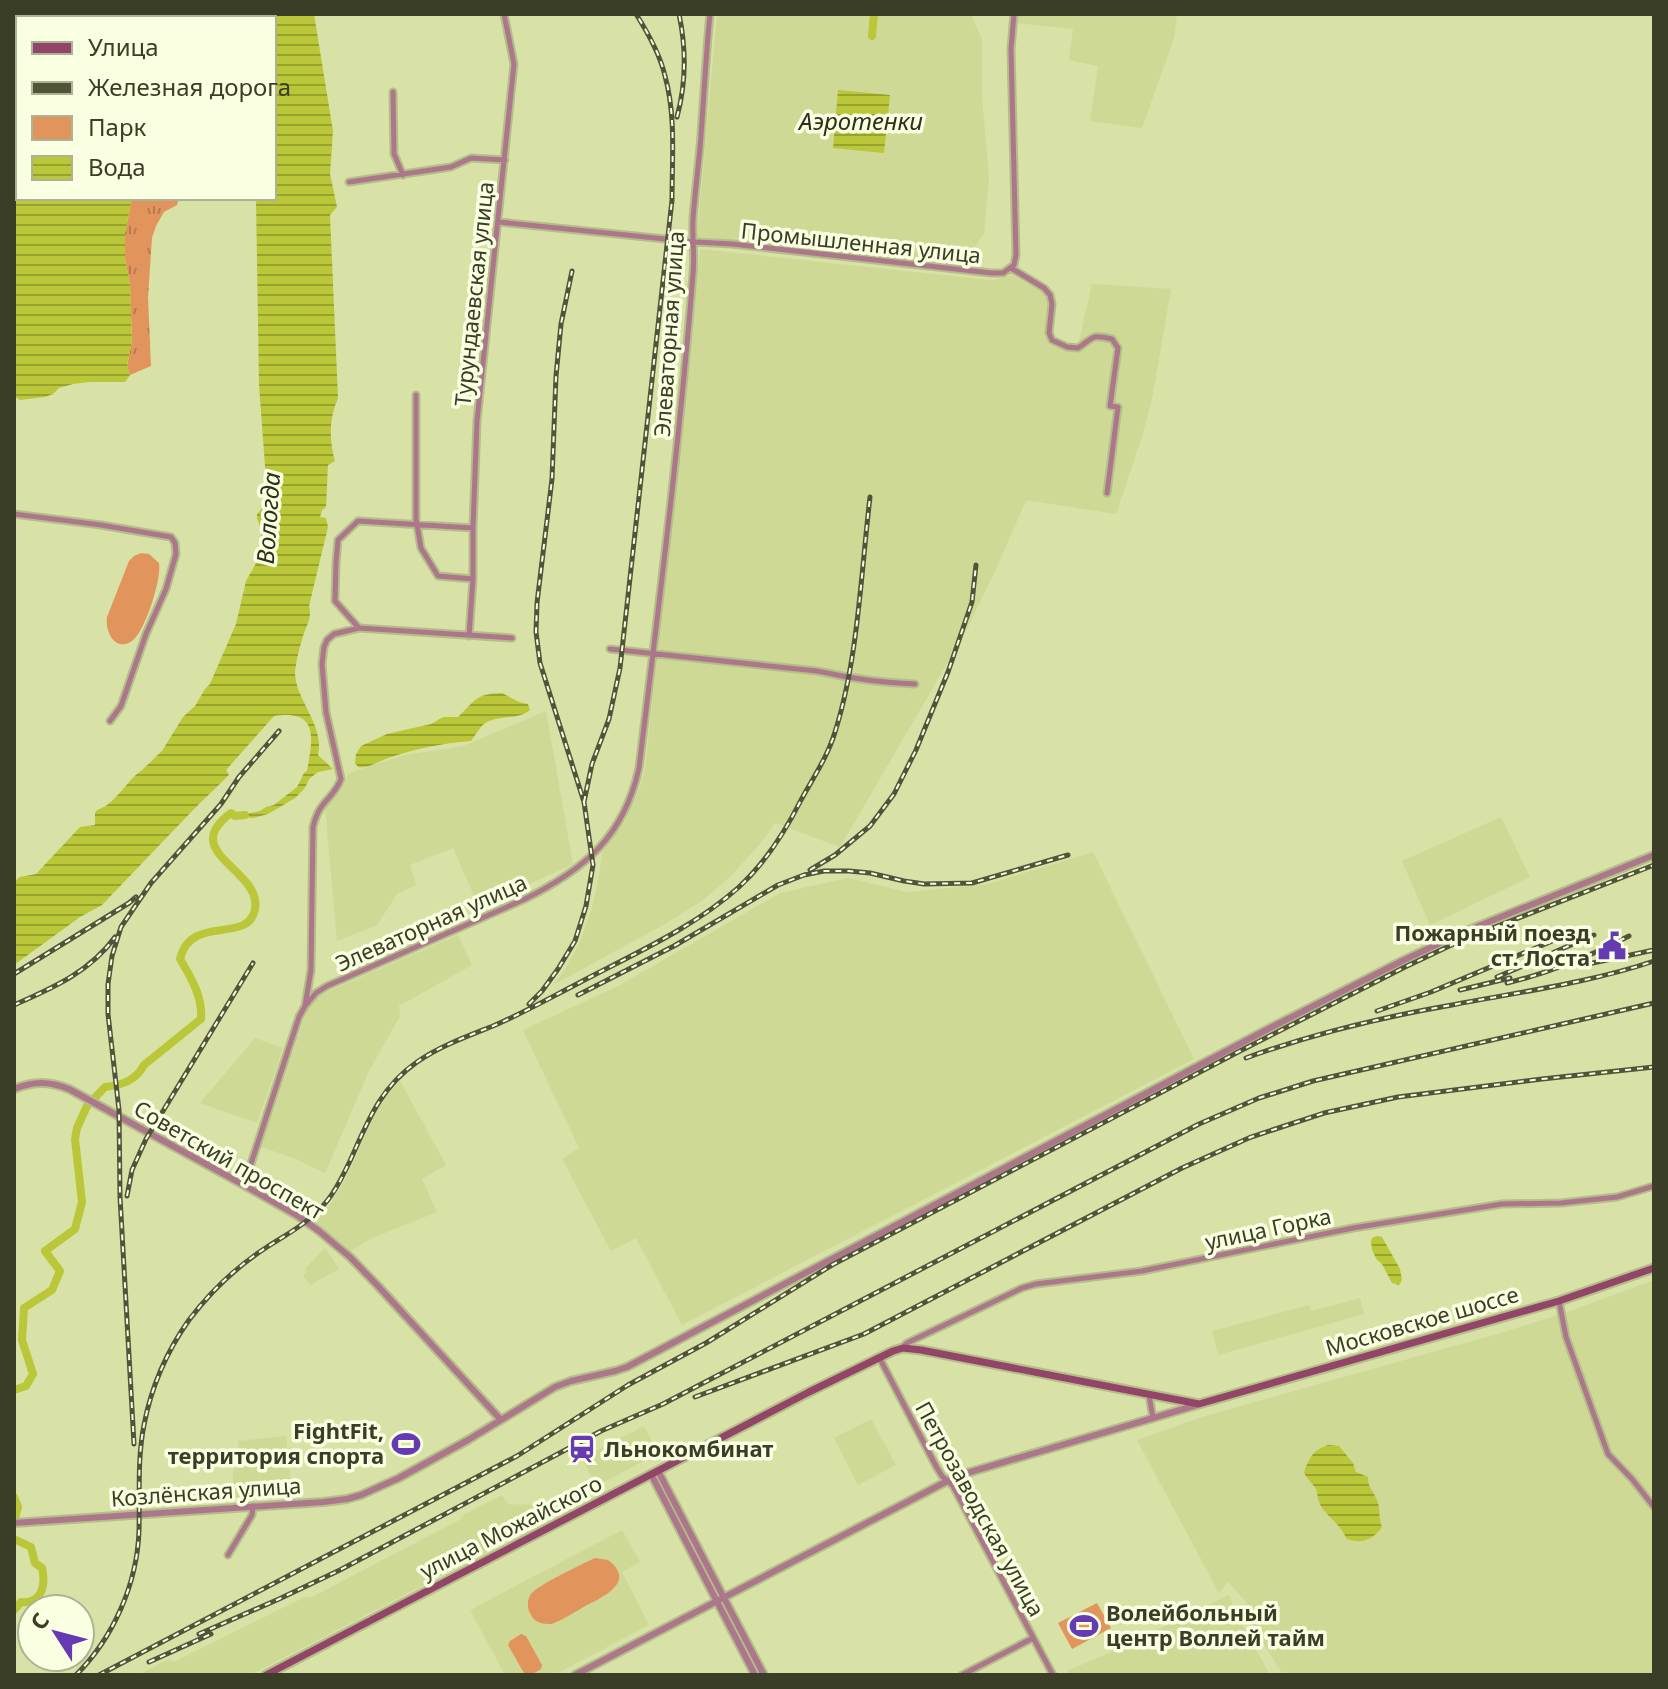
<svg xmlns="http://www.w3.org/2000/svg" width="1668" height="1689" viewBox="0 0 1668 1689" font-family="'Noto Sans',sans-serif">
	<style>
		.built { fill: #cfd996 }
		.grass { fill: url(#grass-tufts) }
		.park { fill: #e2945d }
		.water { fill: url(#water-rules) }
		.lines { fill: none; stroke-linecap: round; stroke-linejoin: round }
		.river { stroke: #b9c738; stroke-width: 8 }
		.minor-casing { stroke: #b5bd8a; stroke-width: 9 }
		.tertiary-casing { stroke: #b5bd8a; stroke-width: 10 }
		.secondary-casing { stroke: #b5bd8a; stroke-width: 11 }
		.minor { stroke: #ad778b; stroke-width: 5 }
		.tertiary { stroke: #ad778b; stroke-width: 6 }
		.secondary { stroke: #924566; stroke-width: 7 }
		.rail-casing { stroke: #515438; stroke-width: 5 }
		.rail { stroke: #f9ffe1; stroke-width: 2; stroke-dasharray: 6; stroke-linecap: butt }
		.labels { text-anchor: middle; stroke-width: 7; stroke-linejoin: round; paint-order: stroke }
		.street-label { font-size: 22px; fill: #3b3e26; stroke: #f9ffe1 }
		.poi-label { font-size: 22px; font-weight: bold; fill: #3b3e26; stroke: #f9ffe1; text-anchor: end }
		.water-label { font-size: 24px; font-style: italic; fill: #2e311a; stroke: #f9ffe1 }
	</style>
	<defs>
		<pattern id="grass-tufts" width="24" height="20" patternUnits="userSpaceOnUse" patternTransform="scale(2)"><rect width="24" height="20" fill="#e2945d"/><path d="M3 7l-1-3M5 7V3M7 7l1-3M15 17l-1-3M17 17v-4M19 17l1-3" fill="none" stroke="#b87a4d"/></pattern>
		<pattern id="water-rules" width="6" height="5" patternUnits="userSpaceOnUse" patternTransform="scale(2)"><rect width="6" height="5" fill="#b9c738"/><path d="M0 2.5h6" fill="none" stroke="#98a32f"/></pattern>
	</defs>
	<rect width="100%" height="100%" fill="#d8e1a6"/>
	<path class="built" d="M717 14H971L982 39V98L989 178 984 234 966 259 937 258 921 260 697 237Z
		M1017 14H1177L1174 38 1142 128 1090 121 1098 66 1069 60 1073 29 1016 23Z
		M700 249 980 279 995 280 1012 275 1053 298 1055 315 1053 339 1078 346 1092 284 1171 289 1152 399 1143 433 1116 514 1026 500 996 569 966 631 840 847 775 823 760 844 730 877 703 900 667 923 553 985 562 974 579 944 592 908 599 875 602 853 624 823 640 787 645 770Z
		M546 711 573 864 479 907 453 848 410 865 416 885 397 894 377 925 337 941 325 807 341 790 349 773 405 755 463 746Z
		M1501 817 1530 877 1430 925 1402 861Z
		M1093 852 1194 1059 682 1325 636 1238 611 1251 562 1159 579 1148 523 1030 620 985 780 893 848 878 907 892 988 884Z
		M458 935 472 965 399 1006 400 1016 369 1071 325 1173 296 1159 261 1147 308 1008 319 997 329 991Z
		M255 1038 283 1048 257 1123 200 1103Z
		M400 1081 446 1165 422 1179 437 1212 370 1239 351 1251 314 1221 331 1203 346 1178 376 1111 388 1094Z
		M325 1248 339 1269 310 1285 303 1275 307 1272 305 1269Z
		M1654 1280V1675H1283L1247 1617 1248 1610 1246 1602 1228 1582 1219 1593 1137 1440 1205 1416 1504 1332 1570 1311Z
		M1360 1298 1364 1314 1218 1355 1212 1331 1309 1305 1311 1311Z
		M871 1419 896 1465 858 1485 834 1438Z
		M644 1426 658 1454 596 1486 582 1458Z
		M286 1436 292 1494 233 1498V1472L239 1457 238 1441Z
		M502 1495 508 1504 574 1507 250 1675H138L169 1659 174 1662 305 1597H312L463 1518V1515Z
		M622 1530 640 1562 622 1572 649 1625 554 1675H505L470 1610Z
		M1229 1595 1234 1609 1270 1675H1069L1067 1671 1109 1653Z"/>
	<path class="grass" d="M132 198H179L177 205 164 212 156 226 152 238 148 297 151 366 130 375 127 366 132 341 130 285 125 258V233Z"/>
	<path class="park" d="M141 553 149 554 159 563C162 578 145 632 132 641 115 652 105 632 107 617L129 561 134 556Z
		M595 1558 608 1560C636 1581 605 1596 587 1605 575 1612 564 1619 552 1624 542 1624 534 1623 530 1613 527 1607 527 1600 531 1594 538 1585 582 1564 595 1558Z
		M1097 1603 1111 1628 1072 1649 1058 1623Z
		M521 1634 526 1636 542 1665 541 1669 531 1675H525L508 1645 510 1641Z"/>
	<path class="water" d="M238 14H314L333 131 330 174 337 207 330 215 338 398C329 418 329 441 335 461L328 465 326 507 322 510 320 517 326 518 328 527 309 606C312 618 307 624 303 636 300 646 296 661 295 672 295 700 325 725 318 755L333 769 318 772 310 778 304 789 295 798 268 814 253 818 235 816 260 811 266 807 274 805 297 787 304 773 307 771C313 738 319 709 274 716L226 770 229 775 195 808 102 905 80 917 14 965V882L20 877 36 874 80 827 95 825V813L97 810C115 805 126 781 141 771L162 751 183 717 195 706 205 689 210 684 236 624 246 581 259 558 262 530 257 519V514L263 507 266 479 259 385 256 198H274V18H239Z
		M838 90 890 95 884 153 833 148Z
		M18 198H132L125 233V258L130 285 132 341 127 366 130 375 125 382H90L73 384 59 388 53 394 45 397 20 400 14 396V203Z
		M502 693 519 702 528 704 530 710C517 721 498 714 484 724 479 728 475 736 471 741 445 743 419 748 394 756 382 759 370 769 358 767L355 763 356 754 361 746 387 734 431 724 443 717H458C476 700 475 694 502 693Z
		M1377 1236 1382 1237 1400 1269 1402 1280 1399 1285 1392 1283 1382 1264 1377 1260 1372 1250 1371 1241 1372 1238Z
		M1328 1445 1339 1446 1353 1463 1356 1472 1368 1477C1368 1488 1372 1489 1376 1498 1381 1507 1378 1517 1382 1527 1373 1540 1360 1545 1346 1538 1341 1524 1324 1515 1319 1502 1317 1498 1318 1493 1316 1489 1313 1484 1307 1479 1304 1473 1309 1458 1312 1451 1328 1445Z"/>
	<g class="lines">
		<path class="river" d="M872 36 874 14
			M14 1390 26 1386 33 1374 22 1340 24 1308 52 1290 60 1271 45 1251 75 1229 82 1202 75 1139 77 1128 87 1106 105 1087C121 1085 136 1081 144 1065L201 1019C203 998 191 977 180 959 191 913 249 945 255 909 262 869 177 853 231 813L235 816 245 815
			M14 1497 18 1507 14 1522
			M14 1539 31 1547 35 1563 42 1568C46 1585 42 1604 21 1602L14 1610"/>
		<defs>
			<path id="minor" d="M393 92 394 154 403 175
				M349 182 451 167 471 158 505 160
				M499 222 695 242 732 244 991 273H1003L1014 265 1016 255 1011 49 1014 14
				M1011 268 1044 288 1050 295 1052 304 1049 333 1052 340 1067 347 1078 348C1095 337 1090 334 1112 339L1118 348 1110 406 1118 407 1107 493
				M416 395V519L421 548 438 576 473 579
				M14 514 101 525 171 537 175 543 176 554 166 589 146 634 121 706 110 721
				M359 628 335 601 336 563 338 540 358 521 473 528
				M469 636 473 579V528L477 421 514 64 504 14
				M610 649 817 671C849 678 882 683 915 684
				M305 1006 316 993 327 986 523 900C584 870 624 837 639 768 659 604 680 439 693 274 695 256 692 238 693 219 695 191 699 163 701 135 704 95 706 54 710 14
				M244 1185 299 1017 305 1006 311 970 313 827C319 800 333 800 341 779L326 712 322 664 324 647 327 640 334 634 359 628 512 638
				M1559 1301 1566 1337 1608 1454 1632 1479 1654 1507
				M903 1347 907 1343 1022 1288 1036 1284 1142 1271 1353 1228 1502 1204 1561 1203 1617 1197 1654 1186
				M879 1357 937 1468 942 1476 953 1486 1053 1675
				M1149 1395 1153 1418
				M228 1555 252 1515 253 1506
				M962 1675 1033 1638"/>
			<path id="tertiary" d="M14 1089C34 1081 49 1081 69 1089L244 1185 298 1216 319 1231 350 1257 378 1286 501 1420
				M658 1471 764 1675
				M651 1474 755 1675
				M14 1523 323 1502 347 1499 361 1495 399 1478 468 1440 555 1387 571 1381 615 1371 627 1367 1272 1027 1402 961 1459 934 1654 855
				M575 1675 957 1476 1197 1405"/>
			<path id="secondary" d="M266 1675 809 1392 893 1351 903 1348 921 1350 1199 1404 1559 1301 1654 1268"/>
		</defs>
		<use href="#minor" class="minor-casing"/>
		<use href="#tertiary" class="tertiary-casing"/>
		<use href="#secondary" class="secondary-casing"/>
		<use href="#minor" class="minor"/>
		<use href="#tertiary" class="tertiary"/>
		<use href="#secondary" class="secondary"/>
		<defs>
			<path id="rail" d="M677 117C686 84 686 47 679 14
				M584 802 592 764 609 719 620 668 672 200C672 159 676 115 665 76 660 54 648 33 636 14
				M810 870 835 855 870 826 894 794 916 750 948 672 972 602 976 565
				M1588 964 1654 950
				M14 974 129 903 136 897
				M1497 977 1594 935
				M1507 983C1552 972 1588 957 1629 936
				M1460 990 1510 978
				M578 995 674 946 778 885 804 875 824 871H849L870 873 904 881 924 884 972 883 1068 855
				M529 1004 542 991 558 969 575 941 586 906 593 865 584 802 540 663 536 632 537 603 552 479 556 376 561 324 572 271
				M14 1005C52 988 90 972 115 937
				M1377 1011 1431 992 1557 939
				M1246 1058C1312 1034 1383 1017 1452 1005 1519 992 1589 983 1654 961
				M127 1196 132 1170 146 1139 253 963
				M695 1397 864 1334 1182 1168 1251 1137 1324 1113 1398 1097 1542 1079 1654 1067
				M134 1444 120 1197 119 1110 108 1014V984L112 956 121 927 151 883 221 804 239 777 279 731
				M199 1634 279 1599 340 1570 601 1431 663 1404 1199 1124 1259 1098 1313 1081 1654 1003
				M149 1662 211 1634
				M76 1675C113 1638 137 1585 139 1531 140 1496 137 1460 144 1425 151 1388 167 1351 189 1320 211 1291 236 1267 267 1247 289 1233 310 1222 327 1201 337 1189 343 1175 350 1161 368 1121 380 1088 417 1062 440 1046 468 1036 493 1026 521 1014 548 999 575 985 631 955 692 929 739 887 765 863 785 832 801 800 813 778 828 756 835 732 858 660 861 573 870 497
				M99 1675 517 1456 628 1385 706 1343 832 1265 1240 1051 1405 967 1462 940 1654 865"/>
		</defs>
		<use href="#rail" class="rail-casing"/>
		<use href="#rail" class="rail"/>
	</g>
	<defs>
		<symbol id="civic-bare" viewBox="-9 -9 18 18"><path d="M-.6-6.5H3V-4.5H.6V-3L4-1V1h2V6H-6V1h2V-1L-.6-3ZM-1.2 2.5V6h2.4V2.5Z" fill="#653ab2" stroke="#f9ffe1" stroke-width="2.5" paint-order="stroke"/></symbol>
		<symbol id="stadium-bare" viewBox="-9 -9 18 18"><path d="M0-5a6.5 5 0 1 0 0 10a6.5 5 0 1 0 0-10ZM-3.5-1.8h7v3.6h-7Z" fill="#653ab2" stroke="#f9ffe1" stroke-width="2.5" paint-order="stroke"/></symbol>
		<symbol id="station-bare" viewBox="-9 -9 18 18"><path d="M-3-6H3Q5-6 5-4V2Q5 4 3 4L4.5 6H3L1.5 4h-3L-3 6H-4.5L-3 4Q-5 4-5 2V-4Q-5-6-3-6ZM-3.5-4v3h7v-3ZM-3.5 1v1.5H-2V1ZM2 1v1.5H3.5V1Z" fill="#653ab2" stroke="#f9ffe1" stroke-width="2.5" paint-order="stroke"/></symbol>
	</defs>
	<g fill-rule="evenodd">
		<use href="#civic-bare" x="1592" y="926" width="40" height="40"/>
		<use href="#stadium-bare" x="386" y="1424" width="40" height="40"/>
		<use href="#station-bare" x="562" y="1429" width="40" height="40"/>
		<use href="#stadium-bare" x="1064" y="1606" width="40" height="40"/>
	</g>
	<g class="labels">
		<g class="street-label">
			<text transform="translate(861 243) rotate(6)" y="8">Промышленная улица</text>
			<text transform="translate(474 294) rotate(-84)" y="8">Турундаевская улица</text>
			<text transform="translate(669 334) rotate(-86)" y="8">Элеваторная улица</text>
			<text transform="translate(431 923) rotate(-24)" y="8">Элеваторная улица</text>
			<text transform="translate(229 1160) rotate(30)" y="8">Советский проспект</text>
			<text transform="translate(1268 1229) rotate(-12)" y="8">улица Горка</text>
			<text transform="translate(1422 1321) rotate(-16)" y="8">Московское шоссе</text>
			<text transform="translate(206 1492) rotate(-4)" y="8">Козлёнская улица</text>
			<text transform="translate(980 1509) rotate(61)" y="8">Петрозаводская улица</text>
			<text transform="translate(511 1527) rotate(-27)" y="8">улица Можайского</text>
		</g>
		<g class="poi-label">
			<text x="1590" y="941">Пожарный поезд<tspan x="1590" dy="25">ст. Лоста</tspan></text>
			<text x="384" y="1439">FightFit,<tspan x="384" dy="25">территория спорта</tspan></text>
			<text x="604" y="1457" text-anchor="start">Льнокомбинат</text>
			<text x="1106" y="1621" text-anchor="start">Волейбольный<tspan x="1106" dy="25">центр Воллей тайм</tspan></text>
		</g>
		<g class="water-label">
			<text x="861" y="130">Аэротенки</text>
			<text transform="translate(269 518) rotate(-86)" y="8">Вологда</text>
		</g>
	</g>
	<rect width="1668" height="1689" fill="none" stroke="#3b3e26" stroke-width="32"/>
	<rect x="16" y="16" width="260" height="184" fill="#f9ffe1" stroke="#adb296" stroke-width="2"/>
	<rect x="32" y="42" width="40" height="12" fill="#924566" stroke="#adb296" stroke-width="2"/>
	<text x="88" y="56" font-size="24" fill="#3b3e26">Улица</text>
	<rect x="32" y="82" width="40" height="12" fill="#515438" stroke="#adb296" stroke-width="2"/>
	<text x="88" y="96" font-size="24" fill="#3b3e26">Железная дорога</text>
	<rect x="32" y="116" width="40" height="24" fill="#e2945d" stroke="#adb296" stroke-width="2"/>
	<text x="88" y="136" font-size="24" fill="#3b3e26">Парк</text>
	<rect x="32" y="156" width="40" height="24" fill="url(#water-rules)" stroke="#adb296" stroke-width="2"/>
	<text x="88" y="176" font-size="24" fill="#3b3e26">Вода</text>
	<g transform="translate(56 1633) rotate(306)"><circle r="38" fill="#f9ffe1" stroke="#adb296" stroke-width="2"/>
	<path d="M0-6L14 30L0 20L-14 30Z" fill="#653ab2"/>
	<text y="-12" font-size="22" font-weight="bold" text-anchor="middle" fill="#3b3e26">С</text>
	</g>
</svg>
